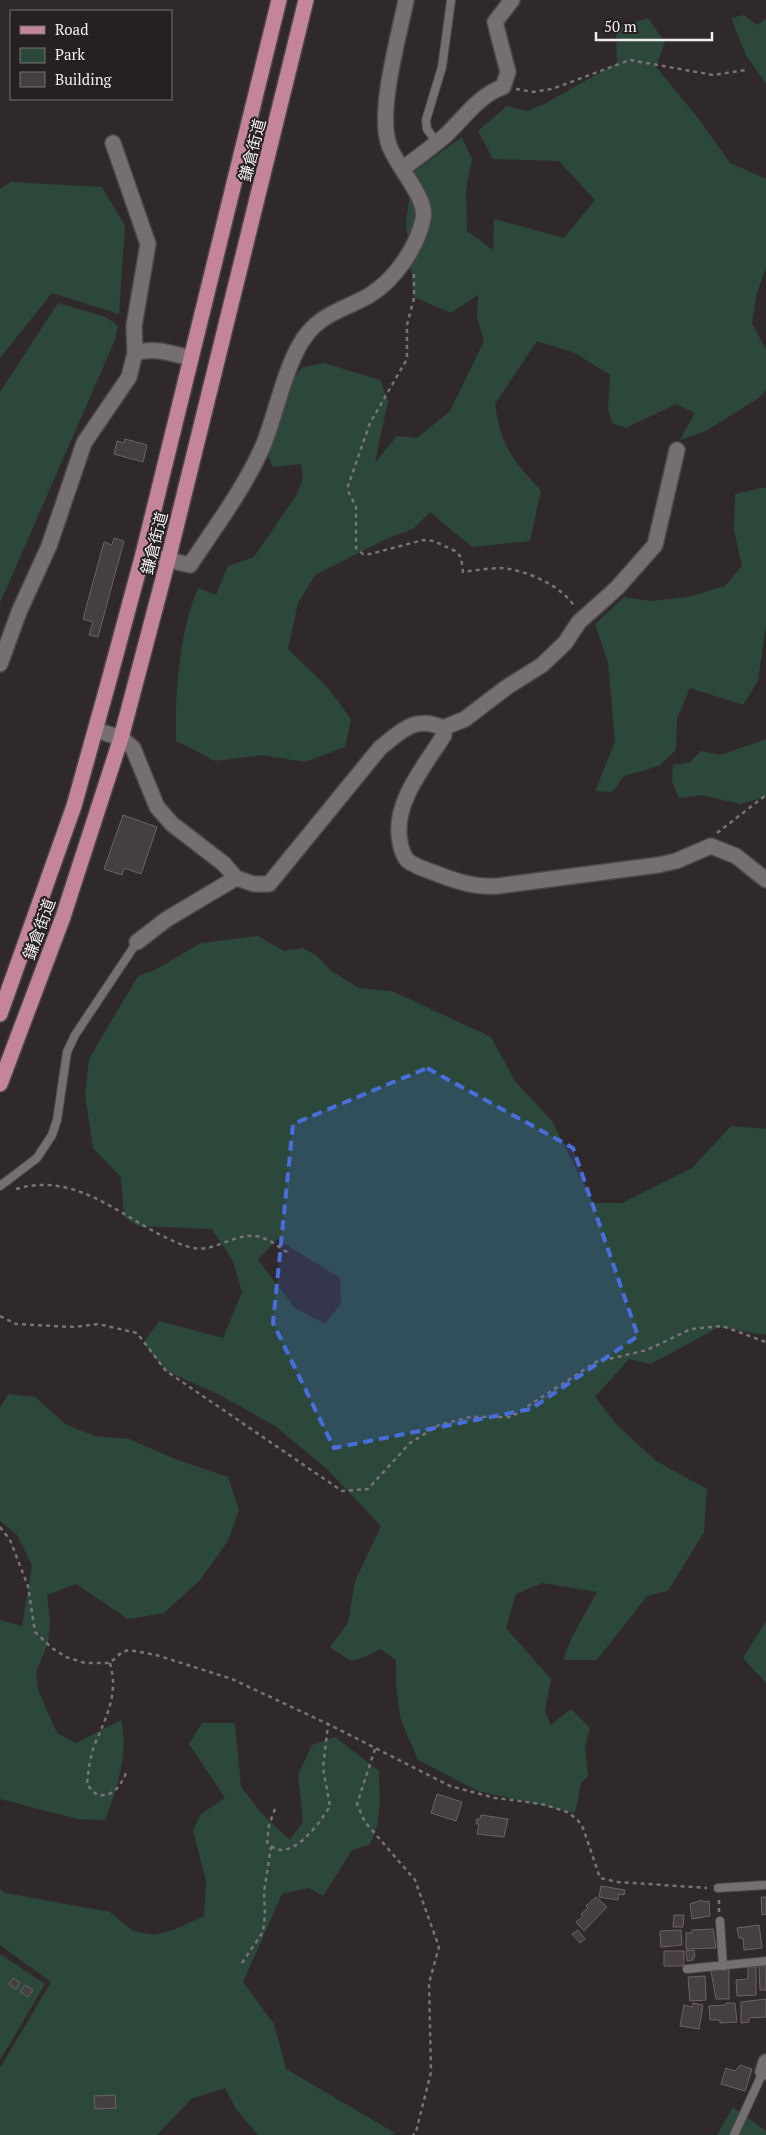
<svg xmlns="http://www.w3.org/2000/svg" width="766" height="2135" viewBox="0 0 766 2135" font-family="'PT Serif','Noto Sans JP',serif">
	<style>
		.green { fill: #2c483b; fill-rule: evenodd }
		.building { fill: #463f41; stroke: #6a6264 }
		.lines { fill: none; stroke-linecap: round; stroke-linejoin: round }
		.lane-casing { stroke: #4c4749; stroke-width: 10 }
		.street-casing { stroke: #4c4749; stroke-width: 18 }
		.primary-casing { stroke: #4c4749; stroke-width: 18 }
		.path { stroke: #797375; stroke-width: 2.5; stroke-dasharray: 4 4; stroke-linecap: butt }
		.lane { stroke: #766f71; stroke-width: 8 }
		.street { stroke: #766f71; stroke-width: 15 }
		.primary { stroke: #c58599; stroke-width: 15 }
		.marked { fill: #486edd; fill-opacity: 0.2; stroke: #486edd; stroke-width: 4; stroke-dasharray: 10 6; stroke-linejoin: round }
		.labels { text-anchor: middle; stroke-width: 4; stroke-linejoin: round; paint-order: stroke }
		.street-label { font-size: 16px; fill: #f2eeef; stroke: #262021 }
	</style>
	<rect width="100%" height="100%" fill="#30292b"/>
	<path class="green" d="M744 15 757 25 766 19V84L746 55 731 18Z
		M648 18 665 42 656 67 698 118 730 163 766 179V268L756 296 752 324 766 349V390L760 397 706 431 680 440 695 413 676 404 626 428 612 423 608 408 610 375 575 353 537 341 495 404C501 448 513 459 541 491L530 541 472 547 430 512 413 529 386 539 315 575 298 603 288 649 329 689 351 719 345 747 305 762 262 755 215 761 176 741C175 693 179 633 198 588L216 595 228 566 254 557 297 494 303 478 301 464 273 467 258 433 301 368 324 363 380 380 388 401 375 463 397 436 417 438 450 411 484 341 477 318 478 295 451 313 414 297 406 223 413 172 462 137 472 159 466 189 467 231 493 250 494 219 564 238 595 200 559 161 493 159 478 131 507 106 527 111 546 103 617 63 616 28Z
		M11 182 102 187 125 226 119 314 52 293 0 358V189Z
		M58 303 106 317 118 326 115 340 0 603V392Z
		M761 488H766V624L758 681 743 705 690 688 677 719 676 750 659 766 624 776 612 792 595 791 615 742 608 662 595 624 624 597 651 601 688 597 725 586 742 566 734 530 735 494Z
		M766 739V797L740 804 702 795 679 798 672 782 673 765 690 762 701 751 721 755Z
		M258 936 284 951 303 948 317 956 331 971 359 988 392 991 491 1037 515 1081 552 1121 593 1203H622L692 1168 731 1126 766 1129V1335L719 1327 651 1364 629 1359 595 1397 617 1425 656 1461 707 1489 704 1532 668 1591 647 1596 597 1660H563L572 1637 597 1592 542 1583 516 1594 506 1628 551 1679 545 1711 551 1725 571 1709 590 1728 585 1748 588 1776 581 1783 575 1813 478 1791 418 1760 401 1720 396 1687V1660L380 1649 365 1657 351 1661 330 1647 348 1623 355 1581 381 1526 327 1469 275 1426 220 1395 166 1371 143 1343 159 1321 223 1338 242 1292 233 1261 212 1229 138 1226 124 1217 121 1177 93 1148 85 1095 89 1059 138 976 155 970 201 943ZM277 1239 340 1278 341 1303 325 1324 295 1308 258 1260Z
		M8 1394 35 1397 67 1425 95 1436 129 1439 175 1459 228 1477 239 1510 228 1541 200 1580 164 1613 128 1619 76 1584 47 1595 50 1622 48 1643 36 1672 38 1690 57 1733 76 1743 121 1720C129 1751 117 1790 105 1820L78 1819 0 1799V1620L22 1626 32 1565 17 1535 0 1521V1408Z
		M766 1621V1683L743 1658Z
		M202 1723H235L241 1787 262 1814 290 1840 303 1822 298 1775 312 1745 335 1737 379 1771C379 1796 383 1823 369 1845L352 1850 323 1896 309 1888 282 1894 243 1982 274 2024 286 2069 395 2133 390 2135H258L236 2109 225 2088 191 2099 157 2135H0V2068L51 1982 0 1945V1889L5 1893 110 1912 133 1931 155 1935 173 1930 204 1916 206 1881 193 1830 201 1814 225 1798 189 1744Z
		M0 1954 45 1984 0 2060Z
		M733 2107 766 2131V2135H717Z"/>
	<path class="building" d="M125 439 147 445 143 462 114 454 117 441 124 443Z
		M114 538 124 541 98 637 89 635 93 622 83 619 104 542 112 545Z
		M123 815 157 827 141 874 124 868 122 875 104 869Z
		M437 1794 462 1802 456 1821 431 1813Z
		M481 1815 508 1819 504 1837 477 1834 479 1824H476L477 1819H480Z
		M601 1886 625 1890 624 1895 619 1894 618 1900 599 1897Z
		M596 1897 607 1907 584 1931 576 1922 583 1916 581 1914 588 1908 586 1906Z
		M761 1897H766V1914L762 1915Z
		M702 1900 703 1902 709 1901 710 1916 692 1919 690 1904Z
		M674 1915H684L683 1927H673Z
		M759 1925 762 1948 744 1950 743 1938H739L737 1928Z
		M713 1929 716 1948 686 1949V1933H692V1930Z
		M578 1930 585 1939 580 1943 572 1934Z
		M681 1930 682 1945 661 1947 660 1931Z
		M694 1950 695 1957H693V1960L687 1961 686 1951Z
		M664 1951H684V1966H664Z
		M759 1966H766V1990H760Z
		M748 1967H756V1995L737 1996 736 1980 748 1979Z
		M729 1970V1999H716L711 1971Z
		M705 1976 706 2000 690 2001 688 1977Z
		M13 1978 20 1983 16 1989 9 1984Z
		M25 1985 33 1990 28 1997 20 1992Z
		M766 1999V2017L749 2018V2022L741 2023V2002Z
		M693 2003 703 2005 699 2029 680 2026 684 2005 692 2007Z
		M726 2003H735L737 2022 720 2023V2020H710L709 2006 726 2005Z
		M740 2065 752 2069 745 2091 721 2084 726 2068 735 2071Z
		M115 2095 116 2108 95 2109 94 2096Z"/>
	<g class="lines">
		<defs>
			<path id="lane" d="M437 143 427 129 426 120 442 67 451 1
				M0 1186 37 1158 52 1135 57 1120 67 1052 75 1035 137 942
				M718 1888 766 1885
				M720 1921 723 1966
				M687 1969 766 1961
				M734 2135 763 2072"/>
			<path id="street" d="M402 169C417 158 432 147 446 135 464 118 479 95 503 87L508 72 495 22 512 0
				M135 353C154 347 171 353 190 358
				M143 554 190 565C215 527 244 489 263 446 276 415 286 360 307 334 323 313 348 308 370 295 395 279 417 248 423 219 428 198 396 166 389 145 377 111 399 37 406 0
				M0 664 19 612 49 546 84 443 129 377 135 353 134 326 148 244 113 143
				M443 728 465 719 507 687 542 665 565 643 579 622 617 588 655 545 677 450
				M96 730 121 738 133 748 157 807 172 824 224 864 236 878 254 884H269L380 748C401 731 415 715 443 728L444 735C425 766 392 803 400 842 401 848 403 855 407 860 414 866 426 870 435 873 455 881 476 888 498 886L658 865 676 861 711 846 736 856 766 880
				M137 942 167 919 236 878
				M763 2072 766 2062"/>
			<path id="primary" d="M0 1014 74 806 108 684 143 554 279 0
				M0 1084 63 917 121 738 168 560 306 0"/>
		</defs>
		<use href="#lane" class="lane-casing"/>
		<use href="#street" class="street-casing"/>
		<use href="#primary" class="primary-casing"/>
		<path class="path" d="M516 89 533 92 552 89 630 60 713 75 746 70
			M414 274V298L407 325V359L370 423 348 486 349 493 356 507V548L363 554H370L423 540 434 541 455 551 461 557 463 572C476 570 490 568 502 568 526 570 562 586 574 606
			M717 833 766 795
			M16 1189C84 1169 131 1229 189 1247 214 1255 236 1230 260 1237 271 1240 280 1248 290 1254
			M0 1316 16 1324 73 1327 98 1324 137 1333 166 1371 342 1491 368 1489 410 1443 439 1425 470 1417H511L596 1362 647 1350 691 1329 722 1326 766 1342
			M0 1527 10 1540 28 1586 35 1632 52 1648 66 1657 85 1663H110L122 1652 129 1650 156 1655 232 1679 328 1724 450 1786 495 1798 542 1804 567 1812 577 1819 583 1828 600 1878 618 1882 707 1888
			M110 1663C119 1695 106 1717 94 1746 90 1758 88 1772 87 1785L97 1795C113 1797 120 1787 126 1773
			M375 1749 357 1804 365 1822 415 1880 439 1947 429 1983 431 2072 416 2132 413 2135
			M275 1809 269 1825 267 1842C288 1868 320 1823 330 1806L323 1768 328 1724
			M719 1900V1912
			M242 1963 263 1932 265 1914 264 1892 271 1847"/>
		<use href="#lane" class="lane"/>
		<use href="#street" class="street"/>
		<use href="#primary" class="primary"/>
	</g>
	<path class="marked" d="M427 1068 573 1148 638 1336 531 1409 334 1448 273 1323 293 1124Z"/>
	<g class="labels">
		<g class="street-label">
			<text transform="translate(252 150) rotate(-76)" y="6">鎌倉街道</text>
			<text transform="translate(154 543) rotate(-76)" y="6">鎌倉街道</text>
			<text transform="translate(39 929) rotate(-70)" y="6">鎌倉街道</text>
		</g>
	</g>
	<rect x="10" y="10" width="162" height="90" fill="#262021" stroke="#787273"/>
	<rect x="20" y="26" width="25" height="8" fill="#c58599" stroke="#787273"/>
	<text x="55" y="35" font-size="15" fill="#f2eeef">Road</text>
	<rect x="20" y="48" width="25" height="15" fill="#2c483b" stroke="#787273"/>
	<text x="55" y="60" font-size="15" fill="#f2eeef">Park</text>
	<rect x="20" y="72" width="25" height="15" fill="#463f41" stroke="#787273"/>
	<text x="55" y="85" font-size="15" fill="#f2eeef">Building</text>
	<path d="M596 32v8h116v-8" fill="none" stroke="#f2eeef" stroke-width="2.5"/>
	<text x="604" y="32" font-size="15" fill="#f2eeef" stroke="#262021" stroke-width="4" paint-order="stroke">50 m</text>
</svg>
